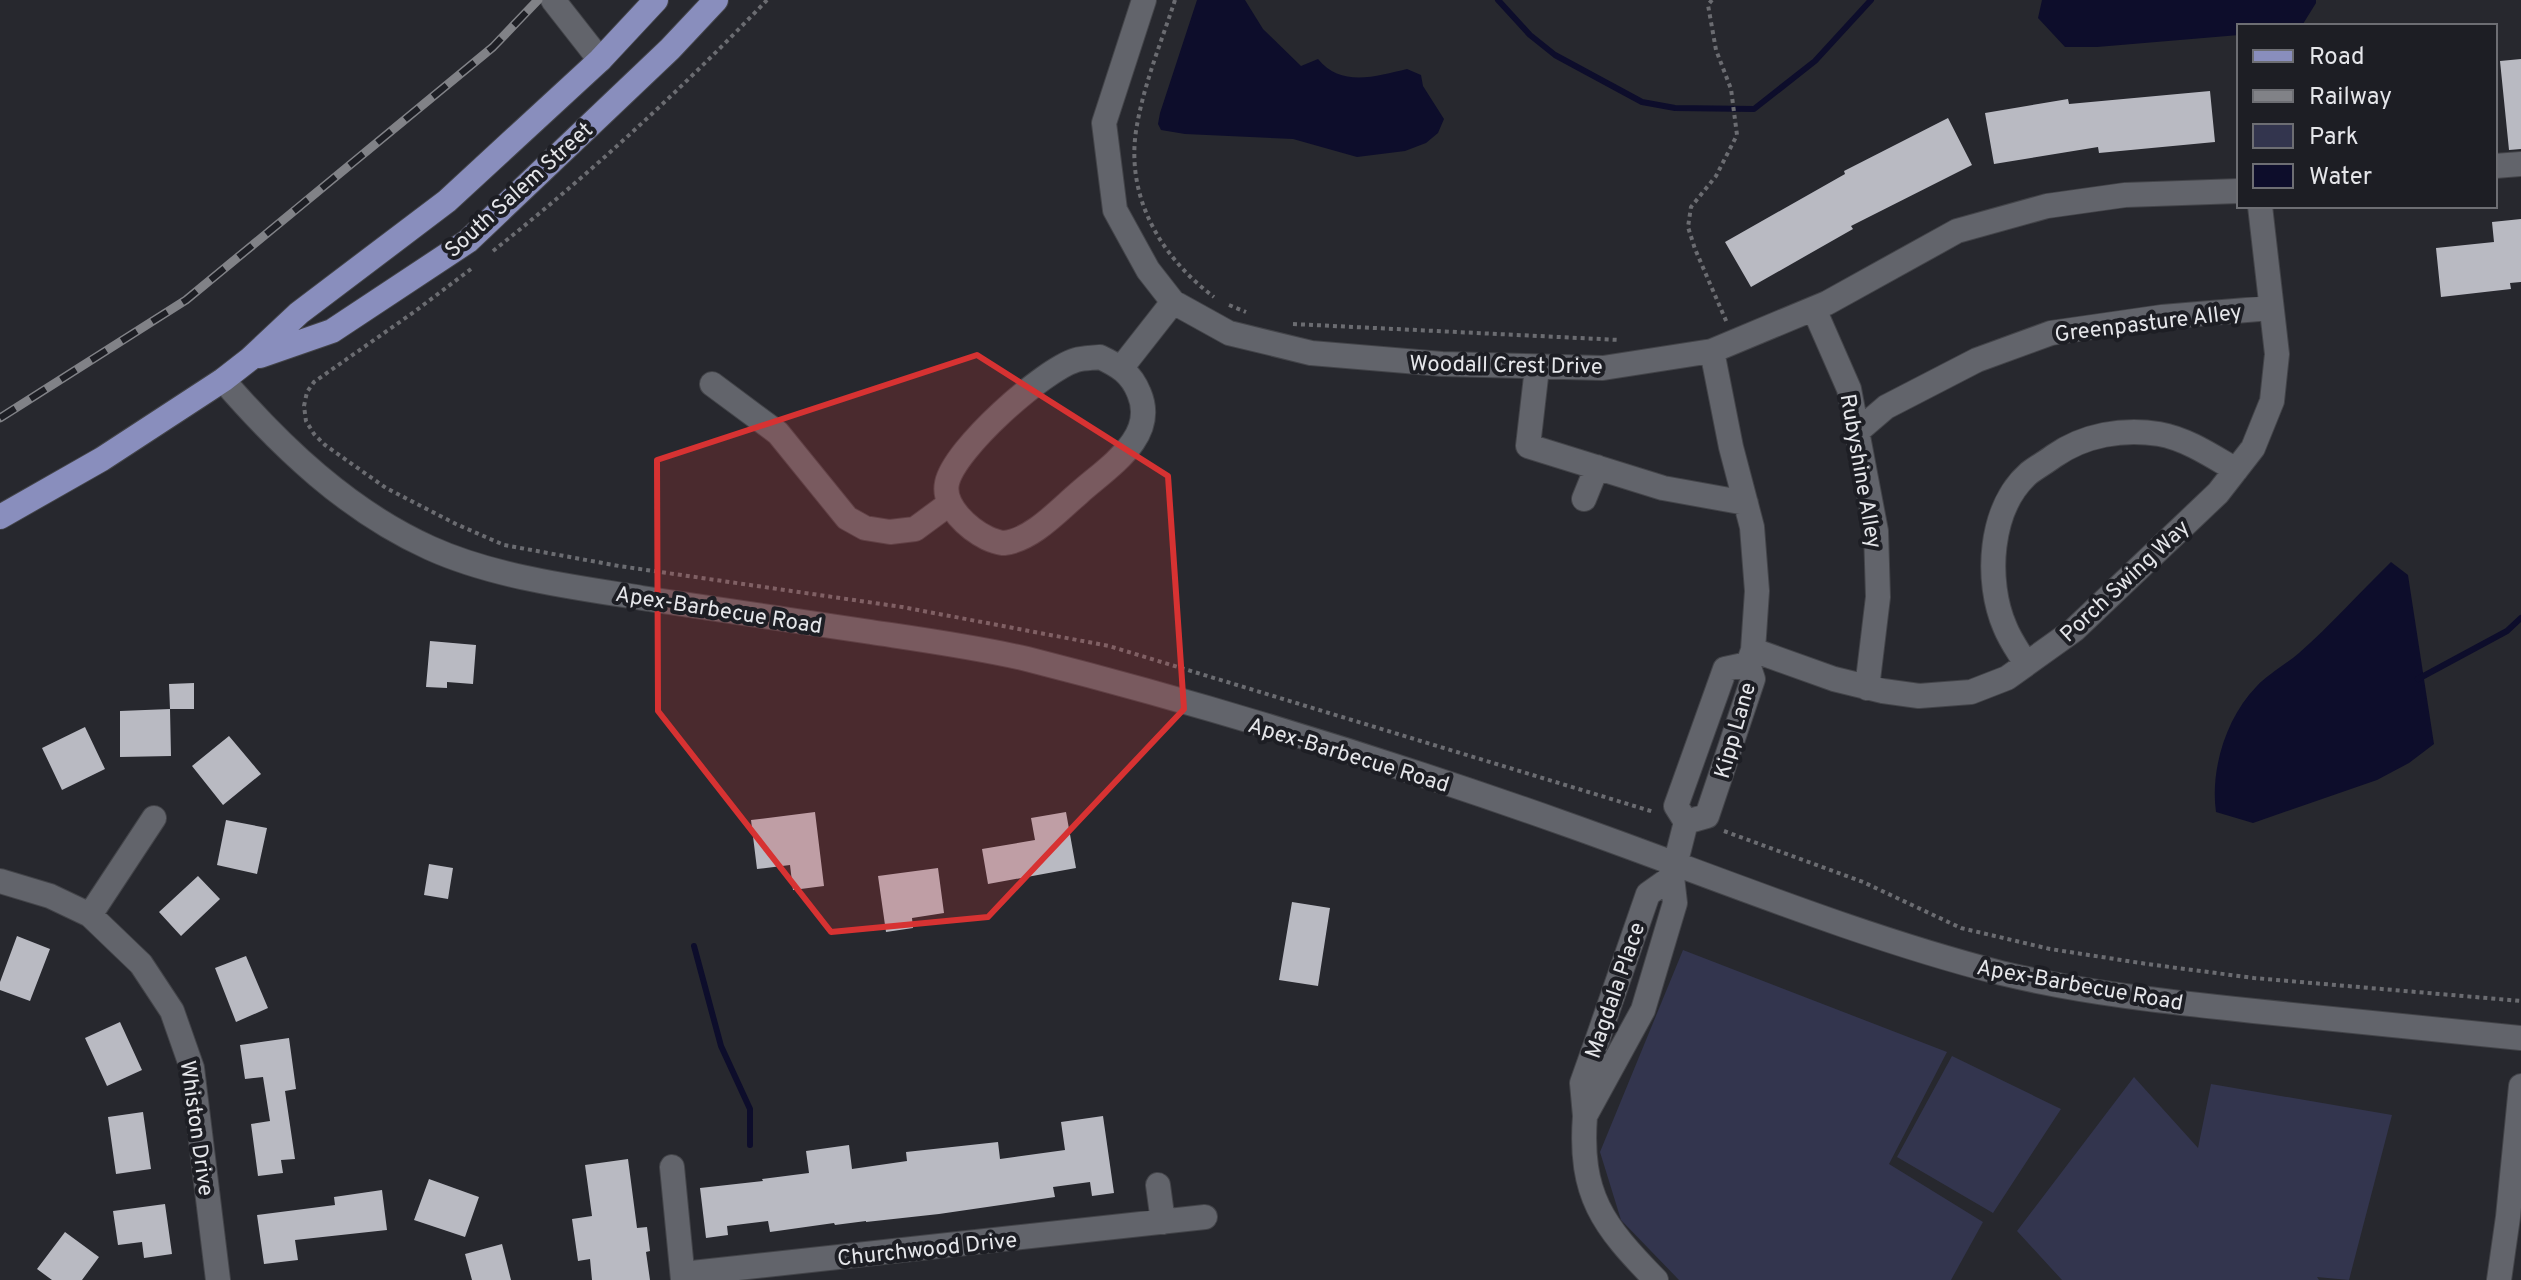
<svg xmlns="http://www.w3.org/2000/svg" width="2521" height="1280" viewBox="0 0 2521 1280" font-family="Overpass,sans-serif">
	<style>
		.green { fill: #33354e }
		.water { fill: #0d0d2b }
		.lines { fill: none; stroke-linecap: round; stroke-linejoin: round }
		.stream { stroke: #0d0d2b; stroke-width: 6 }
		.building { fill: #b9bac2 }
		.minor-casing { stroke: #434449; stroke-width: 26 }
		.major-casing { stroke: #434449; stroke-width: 26 }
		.path { stroke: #6b6c71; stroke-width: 4; stroke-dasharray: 4 4; stroke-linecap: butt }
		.minor { stroke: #62646b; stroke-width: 24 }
		.major { stroke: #898ebd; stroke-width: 24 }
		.rail-casing { stroke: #818287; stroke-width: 9 }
		.rail { stroke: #1d1e24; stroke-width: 6; stroke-dasharray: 18; stroke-linecap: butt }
		.marked { fill: #d73232; fill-opacity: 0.2; stroke: #d73232; stroke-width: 6; stroke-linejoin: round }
		.labels { text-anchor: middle; stroke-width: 8; stroke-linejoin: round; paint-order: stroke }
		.street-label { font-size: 22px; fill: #e5e6ea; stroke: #1d1e24 }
	</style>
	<rect width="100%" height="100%" fill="#27282e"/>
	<path class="green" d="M1683 950 1947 1052 1889 1164 1983 1222 1951 1280H1679L1621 1220 1600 1152Z
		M1952 1056 2061 1109 1993 1213 1897 1157Z
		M2134 1077 2198 1148 2211 1084 2392 1115 2349 1280 2317 1277 2319 1280H2062L2017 1231Z"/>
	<path class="water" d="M1197 0H1245L1263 29 1301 66 1318 59C1341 88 1377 76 1407 69L1421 75 1423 86 1444 119 1438 133 1426 143 1405 151 1357 157 1293 139 1185 134 1161 130 1158 124 1160 113Z
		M2042 0H2316V3L2303 24 2295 26H2239V35L2097 47H2065L2038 18Z
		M2391 562 2408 575 2434 744 2409 763 2377 780 2253 823 2216 812C2210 770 2226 718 2256 687 2268 674 2285 665 2299 653 2331 625 2360 592 2391 562Z"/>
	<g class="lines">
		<path class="stream" d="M1498 0 1530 35 1555 55 1642 102 1675 108 1754 109 1815 61 1871 0
			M2418 679 2507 631 2521 618
			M694 946 721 1046 750 1109V1145"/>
	</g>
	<path class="building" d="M2521 59V149L2509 150 2500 61Z
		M2210 91 2215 142 2099 153 2098 147 1994 164 1985 113 2068 99 2069 104Z
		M1948 118 1972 165 1851 226 1853 229 1751 287 1725 242 1845 174 1844 171Z
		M2521 219V282L2510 283 2511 289 2441 297 2436 248 2494 242 2492 222Z
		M430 641 476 645 473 684 447 682V688L426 687Z
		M194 683V709H170L169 684Z
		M170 709 171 756 120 757V711Z
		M85 727 105 769 62 790 42 748Z
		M229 736 261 774 223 805 192 766Z
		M815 812 824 886 793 890 790 865 757 869 751 820Z
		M1066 812 1076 868 988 884 982 849 1035 840 1031 818Z
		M226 820 267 828 257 874 217 865Z
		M429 864 453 868 448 899 424 895Z
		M938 868 944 913 912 918 913 928 886 932 878 876Z
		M198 876 220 899 181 936 159 912Z
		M1292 902 1330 908 1318 986 1279 980Z
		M17 936 50 949 30 1001 0 990V982Z
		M246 956 268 1008 236 1022 215 968Z
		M120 1022 142 1070 107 1086 85 1038Z
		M289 1038 296 1089 285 1091 295 1159 281 1160 283 1173 258 1176 251 1124 270 1121 263 1077 245 1079 240 1045Z
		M143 1112 151 1169 116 1174 108 1117Z
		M1103 1116 1114 1193 1092 1196 1090 1182 1053 1187 1055 1197 939 1214 866 1222V1221L835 1225 834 1223 770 1232 768 1221 727 1226 728 1235 706 1238 700 1188 763 1181 762 1179 809 1173 806 1151 849 1145 852 1169 907 1161 906 1152 998 1142 1000 1159 1065 1150 1061 1122Z
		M628 1159 637 1228 647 1227 650 1251 646 1252 650 1280H592L590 1259 578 1261 572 1219 592 1216 585 1165Z
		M429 1179 479 1197 465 1237 414 1220Z
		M382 1190 387 1230 295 1240 298 1260 264 1264 257 1215 335 1205 334 1197Z
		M165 1204 172 1254 144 1258 142 1242 118 1245 113 1211Z
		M65 1232 99 1257 82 1280H52L37 1269Z
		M502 1244 511 1280H472L465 1254Z"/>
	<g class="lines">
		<defs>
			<path id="minor" d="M553 0 600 60
				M1144 0 1104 123 1115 210 1148 270 1173 302 1229 333 1311 353 1442 364 1603 368 1712 351 1827 303 1957 231 2047 206 2125 195 2239 191
				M2495 166 2521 164
				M1814 309 1849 389 1876 531 1878 597 1867 688
				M1712 351 1731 447 1752 527 1757 591 1753 650
				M1100 357C1119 366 1131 373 1139 393 1158 437 1108 467 1079 493 1059 510 1032 540 1004 543 1000 543 991 540 987 538 969 529 942 506 947 483 954 449 1043 370 1076 360 1083 358 1093 358 1100 357Z
				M1122 367 1173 302
				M1537 368 1528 446 1663 488 1746 503
				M223 380C281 447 348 511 430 548 494 577 573 587 642 598 719 609 795 621 871 632 924 640 976 647 1027 659 1208 705 1388 761 1563 823 1708 874 1853 935 2001 973 2084 993 2169 1002 2254 1011 2343 1020 2432 1029 2521 1038
				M712 384 778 433 847 518 865 528 890 532 915 529 949 504
				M1858 431 1886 407 1977 360 2051 333 2162 317 2271 308
				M1584 499 1597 467
				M1748 664 1753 650 1834 679 1883 691 1919 696 1971 692 2007 678 2074 630 2218 493 2253 448 2272 401 2277 354 2260 206
				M2026 664C2019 652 2010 640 2005 627 1985 581 1989 508 2029 473 2037 467 2046 462 2054 456 2084 435 2123 428 2159 434 2187 439 2212 456 2236 470
				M1686 822 1676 806 1725 669 1748 664
				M1686 822 1707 816 1753 679 1748 664
				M1672 877 1675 903 1643 1010 1585 1116 1582 1083 1598 1038 1648 894 1672 877 1686 822
				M0 881 50 896 90 915 141 964 172 1011 192 1068 218 1280
				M90 915 154 818
				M1585 1116C1579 1195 1603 1226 1656 1280
				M672 1167 683 1280
				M1158 1185 1163 1222
				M683 1274 1205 1217
				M2499 1280 2508 1217 2521 1086"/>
			<path id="major" d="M260 356 332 331 468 241 670 49 716 0
				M0 517 102 459 223 380 250 359 299 313 447 201 600 60 656 0"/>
		</defs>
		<use href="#minor" class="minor-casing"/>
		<use href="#major" class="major-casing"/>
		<path class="path" d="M1175 0C1161 43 1143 86 1136 131 1126 199 1162 258 1214 297
			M1712 0 1708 5 1716 50 1731 89 1737 135 1716 176 1691 207 1688 227 1695 249 1727 323
			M493 251C590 174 682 89 767 0
			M471 269 414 312 314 382 307 392 304 406 306 421 314 434 325 445 386 488 456 524 504 545 619 566 902 607 1109 646 1654 812
			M1229 305 1246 312
			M1293 324 1620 340
			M1724 831 1863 882 1961 928 2050 949 2147 964 2254 978 2521 1001"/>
		<use href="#minor" class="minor"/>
		<use href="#major" class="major"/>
		<defs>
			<path id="rail" d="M0 418 186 300 493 47 538 0"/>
		</defs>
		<use href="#rail" class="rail-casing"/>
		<use href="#rail" class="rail"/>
	</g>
	<path class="marked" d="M977 355 1168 476 1184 709 988 917 831 932 658 711 657 460Z"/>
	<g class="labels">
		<g class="street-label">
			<text transform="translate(518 189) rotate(-42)" y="8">South Salem Street</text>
			<text transform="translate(2148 322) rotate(-7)" y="8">Greenpasture Alley</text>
			<text transform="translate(1506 364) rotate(1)" y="8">Woodall Crest Drive</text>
			<text transform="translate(1862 471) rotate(80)" y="8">Rubyshine Alley</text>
			<text transform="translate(2124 580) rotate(-43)" y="8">Porch Swing Way</text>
			<text transform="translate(719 609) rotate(9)" y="8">Apex-Barbecue Road</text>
			<text transform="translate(1734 730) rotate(-74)" y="8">Kipp Lane</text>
			<text transform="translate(1349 754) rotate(17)" y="8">Apex-Barbecue Road</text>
			<text transform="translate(2080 984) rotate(10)" y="8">Apex-Barbecue Road</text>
			<text transform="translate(1614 990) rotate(-71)" y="8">Magdala Place</text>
			<text transform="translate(198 1128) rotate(82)" y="8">Whiston Drive</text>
			<text transform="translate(927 1248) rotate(-6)" y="8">Churchwood Drive</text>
		</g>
	</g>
	<rect x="2237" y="24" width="260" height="184" fill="#1d1e24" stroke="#6d6e73" stroke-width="2"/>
	<rect x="2253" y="50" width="40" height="12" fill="#898ebd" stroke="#6d6e73" stroke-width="2"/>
	<text x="2309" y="64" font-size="24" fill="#e5e6ea">Road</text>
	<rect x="2253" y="90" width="40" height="12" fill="#818287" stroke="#6d6e73" stroke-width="2"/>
	<text x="2309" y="104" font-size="24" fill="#e5e6ea">Railway</text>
	<rect x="2253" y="124" width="40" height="24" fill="#33354e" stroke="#6d6e73" stroke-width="2"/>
	<text x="2309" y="144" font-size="24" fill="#e5e6ea">Park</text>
	<rect x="2253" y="164" width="40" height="24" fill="#0d0d2b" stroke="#6d6e73" stroke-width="2"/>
	<text x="2309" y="184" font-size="24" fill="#e5e6ea">Water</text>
</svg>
